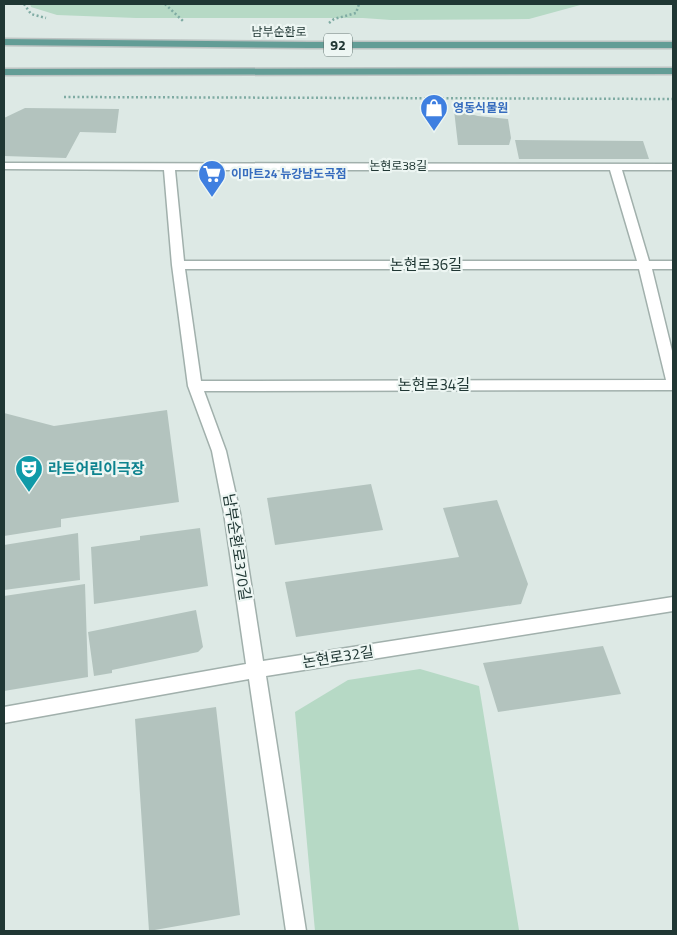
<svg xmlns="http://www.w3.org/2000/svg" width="677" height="935" viewBox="0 0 677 935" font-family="'Titillium Web','Noto Sans KR',sans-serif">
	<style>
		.green { fill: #b6d9c5 }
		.building { fill: #b3c3be }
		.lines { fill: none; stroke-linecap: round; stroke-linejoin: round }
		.minor-casing { stroke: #a1b0ac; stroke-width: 3 }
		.primary-casing { stroke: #bcc3c2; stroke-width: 3 }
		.path { stroke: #7faba3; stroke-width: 2.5; stroke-dasharray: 2 2.5; stroke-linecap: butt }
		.minor { fill: #fff; fill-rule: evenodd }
		.primary { fill: #639d96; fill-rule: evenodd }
		.labels { text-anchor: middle; stroke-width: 4.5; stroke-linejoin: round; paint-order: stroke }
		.far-street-label { font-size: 12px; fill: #203734; stroke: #edf6f3 }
		.far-shop-label { font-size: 12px; font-weight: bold; fill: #366cbe; stroke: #edf6f3; text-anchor: start }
		.shield { fill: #edf6f3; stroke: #5e706d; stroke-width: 1 }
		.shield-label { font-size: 14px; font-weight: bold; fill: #203734 }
		.street-label { font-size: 15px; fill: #203734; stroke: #edf6f3 }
		.culture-label { font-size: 15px; font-weight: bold; fill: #0d838f; stroke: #edf6f3; text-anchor: start }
	</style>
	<rect width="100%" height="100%" fill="#dde9e5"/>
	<path class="green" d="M30 4H584L529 19 391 20 363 18H136L57 15 31 7Z
		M420 669 479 686 519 930 512 931H315L295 712 348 680Z"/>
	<path class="building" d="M25 108 119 109 116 133 80 132 66 158 4 156V118Z
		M454 110 478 116 508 119 511 138 509 145H458Z
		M515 140 643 141 649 159H519Z
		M167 410 179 502 61 519V527L4 536V413L54 426Z
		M371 484 383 530 275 545 267 498Z
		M497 500 528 584 521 604 296 637 285 582 459 557 443 508Z
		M200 528 208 586 94 604 91 547 140 540V536Z
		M78 533 80 580 4 590V545Z
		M85 584 88 677 4 691V596Z
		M196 610 203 647 198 652 112 670V673L94 676 88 632Z
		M603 646 621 694 498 712 483 663Z
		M216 707 240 915 149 931 135 719Z"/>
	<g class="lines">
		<defs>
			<path id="minor" d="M4 163 673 164V170H622L649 261H673V269H652L673 355V390L204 391 226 451 240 513 263 661 673 597V611L266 676 306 931H286L249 679 4 723V707L246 664 224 513 212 451 188 386 172 265 164 170 4 169ZM175 170H610L637 261H184ZM185 269H639L666 380 201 381Z"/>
			<path id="primary" d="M4 39 309 42H673V48H309L4 45Z
				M673 68V74L4 75V69Z"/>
		</defs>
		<use href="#minor" class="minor-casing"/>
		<use href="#primary" class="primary-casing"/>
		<path class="path" d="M24 4 31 14 46 18
			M165 4 183 21
			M329 23 334 19 356 13 359 4
			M64 97 673 99"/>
		<use href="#minor" class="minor"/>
		<use href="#primary" class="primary"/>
	</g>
	<defs>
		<symbol id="shop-pin" viewBox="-11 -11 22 30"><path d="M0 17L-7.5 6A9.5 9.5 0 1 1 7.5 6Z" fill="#3f7fe0" stroke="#edf6f3"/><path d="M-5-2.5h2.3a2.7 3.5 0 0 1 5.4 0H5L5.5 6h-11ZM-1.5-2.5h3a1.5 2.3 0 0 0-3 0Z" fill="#fff"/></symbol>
		<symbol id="supermarket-pin" viewBox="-11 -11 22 30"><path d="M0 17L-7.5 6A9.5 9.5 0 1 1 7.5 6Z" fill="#3f7fe0" stroke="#edf6f3"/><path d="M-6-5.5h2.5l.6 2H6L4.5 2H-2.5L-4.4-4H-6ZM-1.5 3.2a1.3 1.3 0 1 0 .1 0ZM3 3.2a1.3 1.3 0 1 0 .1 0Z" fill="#fff"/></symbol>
		<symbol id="theatre-pin" viewBox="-11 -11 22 30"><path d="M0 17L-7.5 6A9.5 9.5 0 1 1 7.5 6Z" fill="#0f9aa8" stroke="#edf6f3"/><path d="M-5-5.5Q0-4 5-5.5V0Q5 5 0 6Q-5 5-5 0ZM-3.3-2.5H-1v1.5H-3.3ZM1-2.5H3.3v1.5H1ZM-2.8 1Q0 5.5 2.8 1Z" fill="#fff"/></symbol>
	</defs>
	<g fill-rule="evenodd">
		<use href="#shop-pin" x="418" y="92" width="32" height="43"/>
		<use href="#supermarket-pin" x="196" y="158" width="32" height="43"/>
		<use href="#theatre-pin" x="13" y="453" width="32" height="43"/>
	</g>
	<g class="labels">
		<g class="far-street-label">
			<text x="279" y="36">남부순환로</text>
			<text x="398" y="170">논현로38길</text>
		</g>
		<g class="far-shop-label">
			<text x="453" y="112">영동식물원</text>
			<text x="231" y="178">이마트24 뉴강남도곡점</text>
		</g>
		<rect class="shield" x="324" y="33.5" width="28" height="23" rx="4"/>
		<g class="shield-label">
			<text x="338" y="50">92</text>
		</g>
		<g class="street-label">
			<text x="426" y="270">논현로36길</text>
			<text x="434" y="390">논현로34길</text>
			<text transform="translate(237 547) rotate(81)" y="5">남부순환로370길</text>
			<text transform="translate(338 657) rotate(-9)" y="5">논현로32길</text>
		</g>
		<g class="culture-label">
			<text x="48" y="474">라트어린이극장</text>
		</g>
	</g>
	<rect width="677" height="935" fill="none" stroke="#203734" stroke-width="10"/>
</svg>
